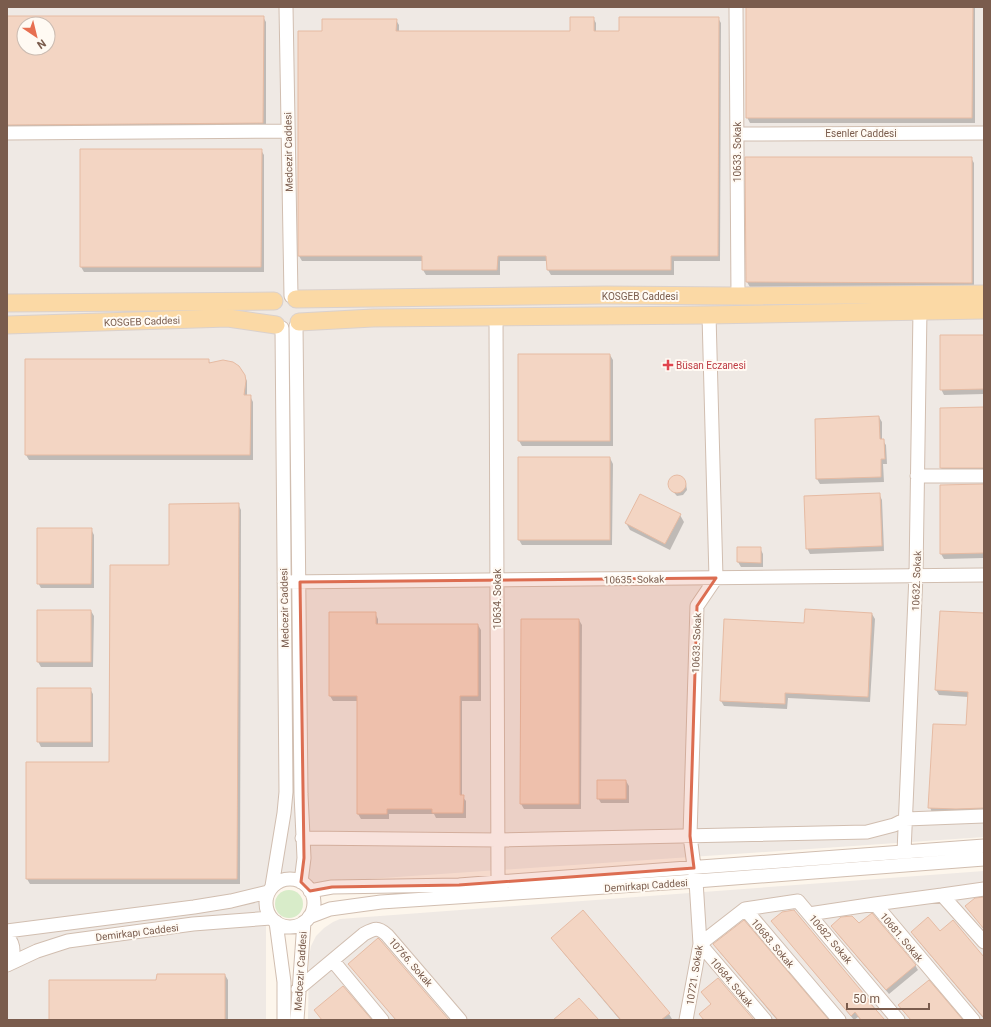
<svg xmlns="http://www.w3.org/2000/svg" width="991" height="1027" viewBox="0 0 991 1027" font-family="Roboto,sans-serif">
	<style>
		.industrial { fill: #efe9e4; fill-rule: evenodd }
		.green { fill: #d8ecc9 }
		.shadow { fill: #0003; fill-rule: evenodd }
		.building { fill: #f3d5c3; stroke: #e6bba3; fill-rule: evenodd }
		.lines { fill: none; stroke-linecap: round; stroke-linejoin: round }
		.minor-casing { stroke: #d1beb0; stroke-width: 15 }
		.major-casing { stroke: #dad1cd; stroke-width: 19 }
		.minor { stroke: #fff; stroke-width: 13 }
		.major { stroke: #fbd9a5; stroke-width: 17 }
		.marked { fill: #dc6d51; fill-opacity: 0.2; stroke: #dc6d51; stroke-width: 3; stroke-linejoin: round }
		.health-dot { fill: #e0444e; stroke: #fffaf3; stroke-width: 1.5 }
		.labels { text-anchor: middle; stroke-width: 4; stroke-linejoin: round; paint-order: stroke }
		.street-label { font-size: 10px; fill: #7a5c4d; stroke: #fffaf3 }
		.health-label { font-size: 10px; fill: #be3a42; stroke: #fffaf3; text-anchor: start }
	</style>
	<rect width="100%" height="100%" fill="#fdf6ec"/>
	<path class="industrial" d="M7 7H984V837L266 886V1020H7ZM24 24H48V48H24Z
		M984 871V1020H308L309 957 311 946 316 936 324 928 333 922 340 919Z"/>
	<path class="green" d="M275 904a14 14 0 1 1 28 0a14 14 0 1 1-28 0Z"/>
	<path class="shadow" d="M747 7H975V123H750L747 117Z
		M7 17H263L266 22V128H7ZM24 24H48V48H24Z
		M593 18 596 23V32H620L718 18 721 23 720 261H674V275H551L548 270 547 261H500V275H426L423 270V261H302L299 256 323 32 396 20 399 25V32H571Z
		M81 150H261L264 155V272H84L81 267Z
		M746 158H971L974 163V287H750L747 282Z
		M984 336V394L944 395 941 389Z
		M610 355 613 360V446H522L519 441Z
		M208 360 211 364 241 369 247 381V396H250L253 402V460H29L26 455Z
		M984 408V473H944L941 468Z
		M879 417 882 422V440L886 445 887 464H883L884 482 820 484 817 479Z
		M610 458 613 464 612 545H522L519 540Z
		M679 476 686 484 687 490 683 495 677 496 670 488 669 482 673 477Z
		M984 485V558L944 559 941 554Z
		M879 494 882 500 884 551 810 554 807 548Z
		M238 504 241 510 240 884H30L27 879 110 763 170 566Z
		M680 515 684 522 670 550 630 530 626 523Z
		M91 529 94 535V588H41L38 583Z
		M760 548 763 554V567H741L738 562Z
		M91 611 94 616 93 667H41L38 662Z
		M941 612 984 614V813H932L930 807 967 726 968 697 939 695 936 690Z
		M375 613 378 619V625H478L481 630V701H462V796L466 801V818H436L434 814H389V819H361L358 814V701H333L330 696Z
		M872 614 875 619 870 702 788 698 787 709 724 706 721 701 805 624Z
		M579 620 582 625 581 809H524L521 804Z
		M90 689 93 694V747H41L38 741Z
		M626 781 629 786V803H601L598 798Z
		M772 921 869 1000 883 1020H861L858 1017 854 1020Z
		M858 925 915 965 918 970 889 994 835 931Z
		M912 932 984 958V1019L915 937Z
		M555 943 669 1014 672 1019 670 1020H620Z
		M717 949 827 1020H777Z
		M350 964 448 1020H396Z
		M225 975 228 980V1020H50L157 981Z"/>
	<path class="building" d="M746 7H973L972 118H746Z
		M7 16H264L263 123 7 125ZM24 24H48V48H24Z
		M570 17H594V31H619V17H719L718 256H671V270H547L546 256H498L497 270H422V256H298V31H322V19H397L396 31H570Z
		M80 149H262L261 267H80Z
		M745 157H972V283L746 282Z
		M940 335H984V389L940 390Z
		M518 354H610V441H518Z
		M25 359H209V363L223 360 233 362 239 366 245 375 246 381 244 395H251L250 455H25Z
		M984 407V468H940V408Z
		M879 416 880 439H884L885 459H881V477L816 479 815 419Z
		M518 457H610V540H518Z
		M668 484a9 9 0 1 1 18 0a9 9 0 1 1-18 0Z
		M984 484V553L940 554V485Z
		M880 493 882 546 806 549 804 496Z
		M640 494 681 514 665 544 625 523Z
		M239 503 237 879H26V762H109L110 565H169V504Z
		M37 528H92L91 584H37Z
		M737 547H761V563L737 562Z
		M805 609 872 613 868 697 785 693V704L720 701 724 619 804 623Z
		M37 610H91V662H37Z
		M940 611 984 613V808L956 809 928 808 933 724 966 725 968 692 935 690Z
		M329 612H376V624H478V696H460V795H464L463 813H432V809H387V814H357V696H329Z
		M521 619H579V804H520Z
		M37 688H91V742H37Z
		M597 780H626V799H597Z
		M984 897V929L965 906 975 898Z
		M583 910 670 1013 661 1020H621L551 938Z
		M794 910 869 1000 868 1001 885 1020H861L855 1012 851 1016 771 921 782 912Z
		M872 913 916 965 886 990 831 926 841 917 852 916 859 923Z
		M928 917 940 931 953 920 984 957V1018L911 932Z
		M744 920 829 1020H778L713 944Z
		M378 938 381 941 449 1020H396L348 964Z
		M157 974H225V1020H49V980H156Z
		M718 978 754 1020H704L699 1014 711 1004 701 992Z
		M929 980 963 1020H911L898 1005Z
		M343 986 372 1020H322L314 1010Z
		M579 998 599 1020H553Z"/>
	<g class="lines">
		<defs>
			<path id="minor" d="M286 7 291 296
				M736 7 738 296
				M7 133 288 131
				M737 134 984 133
				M496 317 498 882
				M296 326 301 794 304 858 301 882
				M917 476H984
				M284 582 984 575
				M302 838 498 840 867 832 894 825 906 819 984 816
				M904 852 916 575 920 310
				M266 903a24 24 0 1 1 48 0a24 24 0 1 1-48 0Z
				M272 886 284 813 286 792 282 328
				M310 891 332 887 459 885 498 882 984 846
				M942 895 984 889
				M875 904 942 895 984 942
				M745 909 798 901 898 1020
				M809 914 875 904 973 1020
				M309 917 330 909 381 902 696 881 984 859
				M276 922 284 982V1020
				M7 931 194 907 231 901 268 892
				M7 936C15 945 15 956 7 965
				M333 961 382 1020
				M7 965 37 951 68 941 193 924 271 918
				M298 989 364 934C375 928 378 927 387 935L460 1020
				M297 1020 304 922
				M686 1020 700 944 696 881 690 836 697 606 716 578 709 315
				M765 1020 700 944 745 909 839 1020"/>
			<path id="major" d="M296 299 606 295 738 296 984 294
				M7 303 274 301
				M299 322 373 318 709 315 984 310
				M7 325 228 318 276 325"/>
		</defs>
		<use href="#minor" class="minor-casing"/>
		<use href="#major" class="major-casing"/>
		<use href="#minor" class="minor"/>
		<use href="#major" class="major"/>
	</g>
	<path class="marked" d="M716 578 697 606 690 836 694 868 459 885 332 887 310 891 301 882 304 858 300 582Z"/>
	<path class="health-dot" d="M666 359h4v4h4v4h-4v4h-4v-4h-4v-4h4z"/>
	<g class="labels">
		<g class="street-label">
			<text x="861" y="137">Esenler Caddesi</text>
			<text transform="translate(288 152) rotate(-91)" y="4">Medcezir Caddesi</text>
			<text transform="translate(737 152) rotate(-90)" y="4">10633. Sokak</text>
			<text x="640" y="300">KOSGEB Caddesi</text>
			<text transform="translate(142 321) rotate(-2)" y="4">KOSGEB Caddesi</text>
			<text transform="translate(634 579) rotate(-1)" y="4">10635. Sokak</text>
			<text transform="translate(916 581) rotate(-88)" y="4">10632. Sokak</text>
			<text transform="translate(497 599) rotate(-90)" y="4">10634. Sokak</text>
			<text transform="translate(284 608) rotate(-91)" y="4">Medcezir Caddesi</text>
			<text transform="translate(696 643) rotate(-88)" y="4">10633. Sokak</text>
			<text transform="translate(646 885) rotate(-4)" y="4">Demirkapı Caddesi</text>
			<text transform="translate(137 932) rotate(-7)" y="4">Demirkapı Caddesi</text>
			<text transform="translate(902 937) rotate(50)" y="4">10681. Sokak</text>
			<text transform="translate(831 939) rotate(50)" y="4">10682. Sokak</text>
			<text transform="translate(773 943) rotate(50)" y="4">10683. Sokak</text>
			<text transform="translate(411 962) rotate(49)" y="4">10766. Sokak</text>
			<text transform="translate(300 971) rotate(-86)" y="4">Medcezir Caddesi</text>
			<text transform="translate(694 975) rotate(-81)" y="4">10721. Sokak</text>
			<text transform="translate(732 982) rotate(50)" y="4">10684. Sokak</text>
		</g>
		<g class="health-label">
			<text x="676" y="369">Büsan Eczanesi</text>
		</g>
	</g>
	<rect width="991" height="1027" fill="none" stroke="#7a5c4d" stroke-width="16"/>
	<g transform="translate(36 36) rotate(145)"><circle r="19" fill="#fffaf3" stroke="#cabbb1"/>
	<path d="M0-3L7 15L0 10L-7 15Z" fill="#e76f51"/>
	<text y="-6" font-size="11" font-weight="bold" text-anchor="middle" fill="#7a5c4d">N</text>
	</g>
	<path d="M847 1003v6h82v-6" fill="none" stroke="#7a5c4d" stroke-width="2"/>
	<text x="853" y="1003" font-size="12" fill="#7a5c4d" stroke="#fffaf3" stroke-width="3" paint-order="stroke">50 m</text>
</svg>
